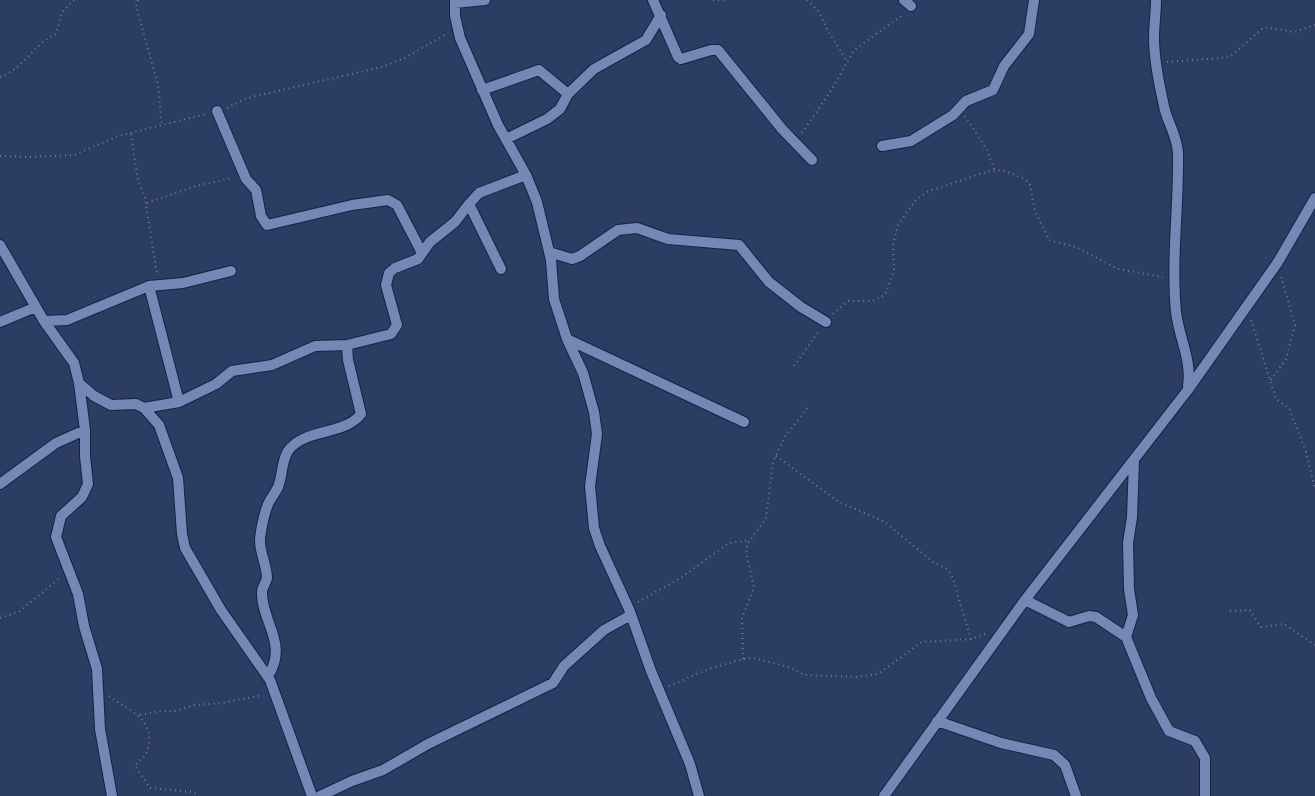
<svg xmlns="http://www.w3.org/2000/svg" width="1315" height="796" viewBox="0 0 1315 796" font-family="Commissioner,sans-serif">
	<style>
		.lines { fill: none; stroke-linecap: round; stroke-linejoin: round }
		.minor-casing { stroke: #142248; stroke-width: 12 }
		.path { stroke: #6f7e9f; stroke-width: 2; stroke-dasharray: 1 4; stroke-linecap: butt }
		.minor { stroke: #7488b5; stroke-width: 10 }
	</style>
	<rect width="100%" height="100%" fill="#2c3d64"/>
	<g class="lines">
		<defs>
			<path id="minor" d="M455 0V16L460 38 498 125 526 175 537 202 551 260 554 299 567 339 583 373 594 412 597 434 590 486 594 528 600 546 629 609 651 671 690 764 699 796
				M653 0 678 57 681 59 711 50H718L782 129 812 160
				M904 0 911 6
				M1156 0C1156 13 1154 25 1154 38 1154 60 1159 84 1164 106 1167 122 1177 135 1178 153 1179 206 1171 259 1176 312 1179 338 1192 360 1188 386
				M455 3 485 0
				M482 90 539 70 568 94
				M217 111 246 179 256 190 261 216 267 225 352 205 388 200 397 205 422 253
				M506 139 547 119 560 109 568 94 594 69 646 40 661 15
				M882 146 911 141 953 115 966 101 993 90 1004 66 1029 34 1034 0
				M0 245 44 321 74 363 79 383 85 430V456L88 484 82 497 61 516 56 537 78 594 84 626 97 669 100 729 112 796
				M549 252 572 259 580 256 618 230 637 228 668 239 739 245 769 282 801 307 826 322
				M501 269 469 204 479 193 526 175
				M149 286 179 402
				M44 321 67 320 149 286 183 283 231 271
				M0 322 36 307
				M567 339 744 422
				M79 383 94 396 111 405 136 404 144 408 159 425 178 478 182 534 185 548 221 610 270 680 312 796
				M144 408 179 402 216 384 232 371 272 365 315 346 347 345 391 334 397 325 386 285 389 273 395 268 418 259 430 242 455 222 469 204
				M1134 462 1132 517 1128 543 1129 589 1133 615 1126 637 1151 698 1169 731 1195 741 1205 758V796
				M0 484 56 443 85 430
				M1025 600 1069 622 1089 616 1096 617 1126 637
				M268 676C289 644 261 621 262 592 262 587 266 583 267 578 267 566 260 553 260 541 260 533 264 515 267 507 269 500 275 494 278 487 283 475 281 462 288 451 304 428 344 436 361 414L348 360 347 345
				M937 721 1001 743 1054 755 1065 765 1076 796
				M320 796 352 781 383 770 428 744 553 683 564 666 604 630 631 615
				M884 796 1025 600 1187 391 1278 262 1315 198"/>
		</defs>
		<use href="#minor" class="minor-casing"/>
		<path class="path" d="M138 0 136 6 158 85 162 126
			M713 0H724
			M807 0 819 12 828 31 847 61
			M1167 62 1221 58 1231 56 1264 27 1295 32 1315 25
			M0 77C25 68 33 44 56 34L62 12 74 0
			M227 108 247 98 382 67 405 58 448 33
			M965 116 987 150 995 171
			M802 133 832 89 854 50 904 14
			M131 134 138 181 145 198 157 274
			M0 156 28 157 74 155 118 136 206 114
			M147 203 196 186 233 178
			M833 314 848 301H873L885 295 894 270 893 245 898 225 916 200 927 192 989 171 1002 170 1025 179 1030 185 1035 211 1049 240 1076 247 1118 269 1163 277
			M1251 320 1276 399 1289 408 1306 452 1315 489
			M794 366 819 331
			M1271 380 1286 359 1295 325 1281 276
			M776 456 839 502 885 522 933 562 947 569 952 576 971 639
			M638 602 679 579 729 543 750 540
			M1230 611 1250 610 1261 627 1284 624 1315 645
			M0 618 20 611 61 577
			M743 659 742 618 754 588 746 551 748 543 766 519 773 462 784 438 808 407
			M669 686 709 669 743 659 754 658 792 668 804 675 856 677 878 674 922 642 971 639 987 633
			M109 696C130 711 157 720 147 751 145 758 139 760 135 766L150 788 193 792 199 796
			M140 715 160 711H175L195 705 222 703 263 695"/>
		<use href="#minor" class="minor"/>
	</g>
</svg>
